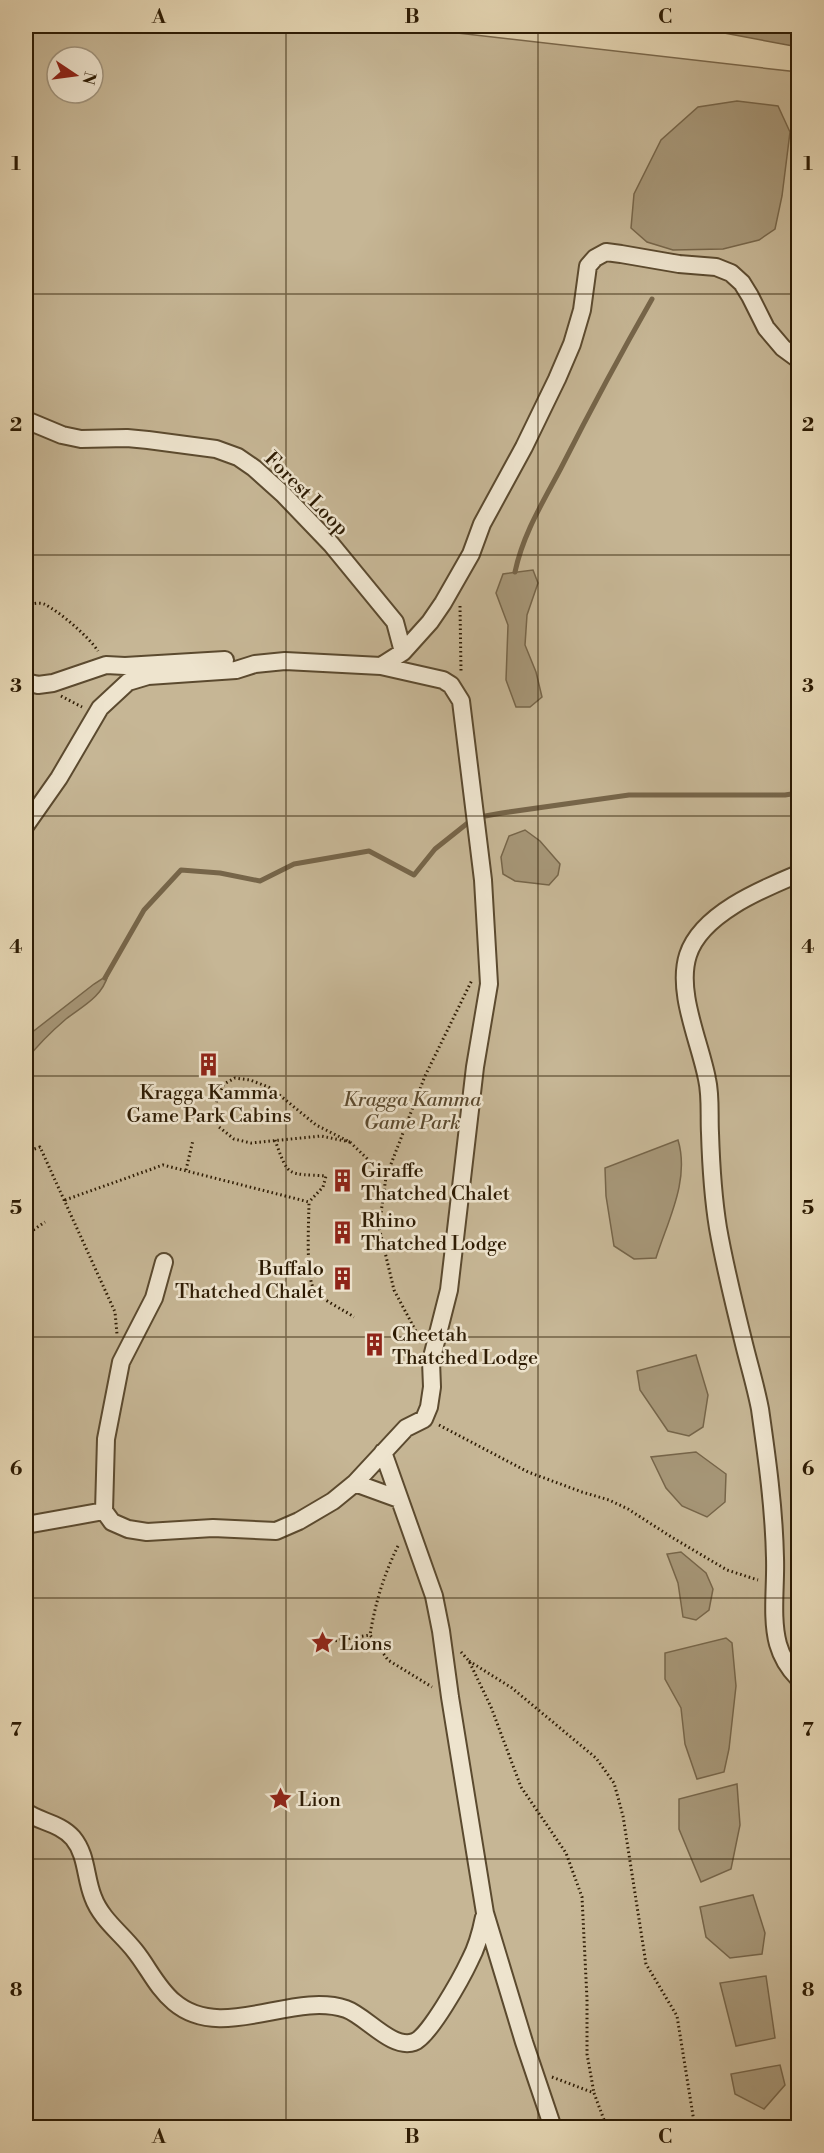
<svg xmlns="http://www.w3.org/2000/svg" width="824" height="2153" viewBox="0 0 824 2153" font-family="'Libre Bodoni',serif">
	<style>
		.green { fill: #c6b695; stroke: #7a684c; stroke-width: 1.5; fill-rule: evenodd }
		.water { fill: #a69677; stroke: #766549; stroke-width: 1.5 }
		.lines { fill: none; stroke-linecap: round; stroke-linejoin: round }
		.stream { stroke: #766549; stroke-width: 5 }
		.minor-casing { stroke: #5b4a2f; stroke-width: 20 }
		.path { stroke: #2d1b03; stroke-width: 3; stroke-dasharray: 1.5 3; stroke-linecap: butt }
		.minor { stroke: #eee4ce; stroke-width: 16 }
		.grid { fill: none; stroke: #2d1b03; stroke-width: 1.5; stroke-opacity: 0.55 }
		.labels { text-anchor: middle; stroke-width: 5; stroke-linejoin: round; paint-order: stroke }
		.street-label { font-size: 20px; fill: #2d1b03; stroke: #eee4ce }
		.poi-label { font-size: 20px; fill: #2d1b03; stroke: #eee4ce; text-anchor: start }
		.park-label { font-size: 20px; font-style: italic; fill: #5b4a2f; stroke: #eee4ce }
		.neatline { fill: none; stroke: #2d1b03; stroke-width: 2 }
		.grid-label { font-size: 20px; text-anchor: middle; font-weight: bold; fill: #2d1b03 }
	</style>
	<rect width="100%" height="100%" fill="#e5d6b3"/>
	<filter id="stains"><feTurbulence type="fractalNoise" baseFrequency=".00333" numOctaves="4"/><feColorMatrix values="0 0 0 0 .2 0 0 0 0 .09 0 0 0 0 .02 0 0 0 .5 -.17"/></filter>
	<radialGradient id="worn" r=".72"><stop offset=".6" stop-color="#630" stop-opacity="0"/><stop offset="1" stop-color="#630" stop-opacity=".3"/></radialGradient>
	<path class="green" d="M26 26H396L798 72V2127L26 2128ZM57 57H93V93H57Z"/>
	<path class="water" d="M687 26H798V45L793 46Z
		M737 101 778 106 790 132 782 196 775 229 759 240 723 249 673 250 647 242 631 228 634 194 661 140 698 107Z
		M533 570 538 583 527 615 525 645 536 672 542 697 530 707H516L506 680 508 625 496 593 503 574Z
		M525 830 540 841 560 864 558 875 549 885 515 881 503 874 501 857 509 836Z
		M108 975C102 997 83 1006 66 1019 52 1031 37 1046 26 1060V1037L94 984Z
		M678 1140C690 1180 668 1220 656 1258L634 1259 614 1246 606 1196 605 1168Z
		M696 1355 708 1395 703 1427 689 1436 668 1431 640 1390 637 1371Z
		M696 1452 726 1474 725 1502 707 1517 682 1506 666 1488 651 1457Z
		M681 1552 706 1573 713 1589 709 1610 696 1620 683 1617 678 1583 667 1554Z
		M726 1638 732 1643 736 1686 729 1749 724 1772 697 1779 685 1744 681 1708 665 1679V1653Z
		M737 1784 740 1825 731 1869 701 1882 679 1829V1799Z
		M753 1895 765 1933 762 1954 730 1958 706 1937 700 1907Z
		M766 1976 775 2038 736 2046 720 1983Z
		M780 2065 785 2085 764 2109 735 2094 731 2074Z"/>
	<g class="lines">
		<path class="stream" d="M515 572C523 534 543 502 561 468 590 411 620 355 652 299
			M105 978 144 910 181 870 220 873 260 881 294 864 369 851 414 875 435 849 474 818 502 813 629 795H785L798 793"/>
		<defs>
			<path id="minor" d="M26 420 62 435 81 439 127 438 148 440 216 449 238 457 254 468 283 494 331 544 395 622 403 652
				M381 666 403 652 430 622 443 603 471 554 482 524 524 447 557 379 572 344 582 310 588 266 595 258 606 252 621 254 679 264 716 267 731 273 742 283 750 296 766 328 783 348 798 359
				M26 682 38 685 53 683 106 665 125 666 225 660
				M26 825 59 778 100 708 128 682 148 676 236 670 255 664 285 661 381 666 443 680 451 685 461 701 483 880 489 984 475 1067 449 1290 431 1361 432 1387 429 1407 424 1419 406 1428 355 1483 333 1501 299 1521 276 1531 213 1528 147 1532 128 1529 112 1522 104 1511 26 1525
				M798 874C762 889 701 914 688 955 676 992 700 1042 707 1079 711 1096 709 1116 710 1133 711 1165 713 1197 718 1228 725 1268 735 1308 745 1348 750 1368 756 1388 760 1409 767 1458 774 1508 775 1558 776 1585 771 1618 778 1644 782 1658 788 1668 798 1678
				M383 1452 434 1596 441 1631 450 1697 485 1913 524 2042 553 2128
				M355 1483 399 1499
				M104 1511 106 1439 121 1362 154 1298 164 1262
				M26 1812C40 1822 60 1823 73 1838 87 1855 85 1877 93 1897 101 1919 121 1933 135 1951 148 1967 157 1988 174 2002 222 2043 292 1991 346 2009 366 2016 392 2050 414 2042 429 2037 462 1977 470 1960 477 1947 481 1932 484 1917"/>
		</defs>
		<use href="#minor" class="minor-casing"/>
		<path class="path" d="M792 248 798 254
			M26 606C31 604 38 602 44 604 59 611 89 637 98 651
			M460 606 461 671
			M61 696 82 707
			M275 1140C289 1179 287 1173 326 1176L323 1187 309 1202
			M350 1142 321 1136 251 1143 234 1139 219 1127 215 1113 217 1098 224 1084 235 1078 250 1080 271 1088 316 1125 350 1142 386 1177
			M26 1145 28 1150
			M26 1152 40 1147 115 1312 117 1334
			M186 1170 193 1140
			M65 1200 163 1165 309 1202C309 1219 305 1279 315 1291 322 1300 344 1310 354 1317
			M26 1235 45 1222
			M420 1339 394 1290 379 1227 386 1177 425 1076 472 980
			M439 1425 528 1472 582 1492 609 1500 628 1509 673 1538 727 1570 758 1580
			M398 1546C384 1574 375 1604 370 1635L388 1660 432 1687
			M322 1643 370 1635
			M461 1652 469 1661 491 1707 521 1787 566 1853 582 1897 587 1999V2054L594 2093
			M469 1661 512 1688 596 1758 614 1783 623 1816 646 1964 677 2016 695 2128
			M552 2077 594 2093 607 2128"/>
		<use href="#minor" class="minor"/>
	</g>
	<path class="grid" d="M286 26V2128M538 26V2128M26 294H798M26 555H798M26 816H798M26 1076H798M26 1337H798M26 1598H798M26 1859H798"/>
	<defs>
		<symbol id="building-bare" viewBox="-9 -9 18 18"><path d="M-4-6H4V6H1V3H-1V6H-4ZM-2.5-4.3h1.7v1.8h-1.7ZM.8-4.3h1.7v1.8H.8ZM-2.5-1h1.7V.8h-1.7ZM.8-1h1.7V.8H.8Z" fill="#8f2418" stroke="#eee4ce" stroke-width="2.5" paint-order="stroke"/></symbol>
		<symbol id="sight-bare" viewBox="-9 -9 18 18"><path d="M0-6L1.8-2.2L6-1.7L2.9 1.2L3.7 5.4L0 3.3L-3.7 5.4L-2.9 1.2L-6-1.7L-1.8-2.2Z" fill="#8f2418" stroke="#eee4ce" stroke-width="2.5" paint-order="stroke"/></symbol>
	</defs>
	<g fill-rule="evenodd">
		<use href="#building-bare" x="192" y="1048" width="33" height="33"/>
		<use href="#building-bare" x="326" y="1164" width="33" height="33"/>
		<use href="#building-bare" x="326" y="1216" width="33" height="33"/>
		<use href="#building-bare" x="326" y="1262" width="33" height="33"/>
		<use href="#building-bare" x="358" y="1328" width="33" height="33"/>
		<use href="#sight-bare" x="306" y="1626" width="33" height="33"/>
		<use href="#sight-bare" x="264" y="1782" width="33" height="33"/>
	</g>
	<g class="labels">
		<g class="street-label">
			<text transform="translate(307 493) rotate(45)" y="7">Forest Loop</text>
		</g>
		<g class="poi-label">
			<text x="209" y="1099" text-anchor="middle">Kragga Kamma<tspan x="209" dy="23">Game Park Cabins</tspan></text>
			<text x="361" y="1177">Giraffe<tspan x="361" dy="23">Thatched Chalet</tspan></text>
			<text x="361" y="1227">Rhino<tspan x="361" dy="23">Thatched Lodge</tspan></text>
			<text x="324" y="1275" text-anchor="end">Buffalo<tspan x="324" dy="23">Thatched Chalet</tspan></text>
			<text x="392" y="1341">Cheetah<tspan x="392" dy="23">Thatched Lodge</tspan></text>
			<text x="340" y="1650">Lions</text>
			<text x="298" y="1806">Lion</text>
		</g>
		<g class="park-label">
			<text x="412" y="1106">Kragga Kamma<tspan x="412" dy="23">Game Park</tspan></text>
		</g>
	</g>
	<rect width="824" height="2153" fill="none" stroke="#e5d6b3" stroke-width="66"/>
	<g transform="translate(75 75) rotate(103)"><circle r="28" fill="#eee4ce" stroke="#a1947d" stroke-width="1.5"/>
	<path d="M0-4.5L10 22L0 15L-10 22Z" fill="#8f2418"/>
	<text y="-9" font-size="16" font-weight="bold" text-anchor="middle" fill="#2d1b03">N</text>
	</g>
	<rect x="33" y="33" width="758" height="2087" class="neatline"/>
	<g class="grid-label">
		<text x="159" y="23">A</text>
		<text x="412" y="23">B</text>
		<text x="665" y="23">C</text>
		<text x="16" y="170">1</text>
		<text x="808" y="170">1</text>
		<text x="16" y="431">2</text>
		<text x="808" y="431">2</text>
		<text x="16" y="692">3</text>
		<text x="808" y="692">3</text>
		<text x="16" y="953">4</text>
		<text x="808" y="953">4</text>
		<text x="16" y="1214">5</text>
		<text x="808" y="1214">5</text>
		<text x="16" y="1475">6</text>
		<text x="808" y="1475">6</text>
		<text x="16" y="1736">7</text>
		<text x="808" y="1736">7</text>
		<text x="16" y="1996">8</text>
		<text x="808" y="1996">8</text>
		<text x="159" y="2143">A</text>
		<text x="412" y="2143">B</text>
		<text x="665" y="2143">C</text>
	</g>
	<rect width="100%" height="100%" filter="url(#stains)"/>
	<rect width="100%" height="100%" fill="url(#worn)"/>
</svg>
